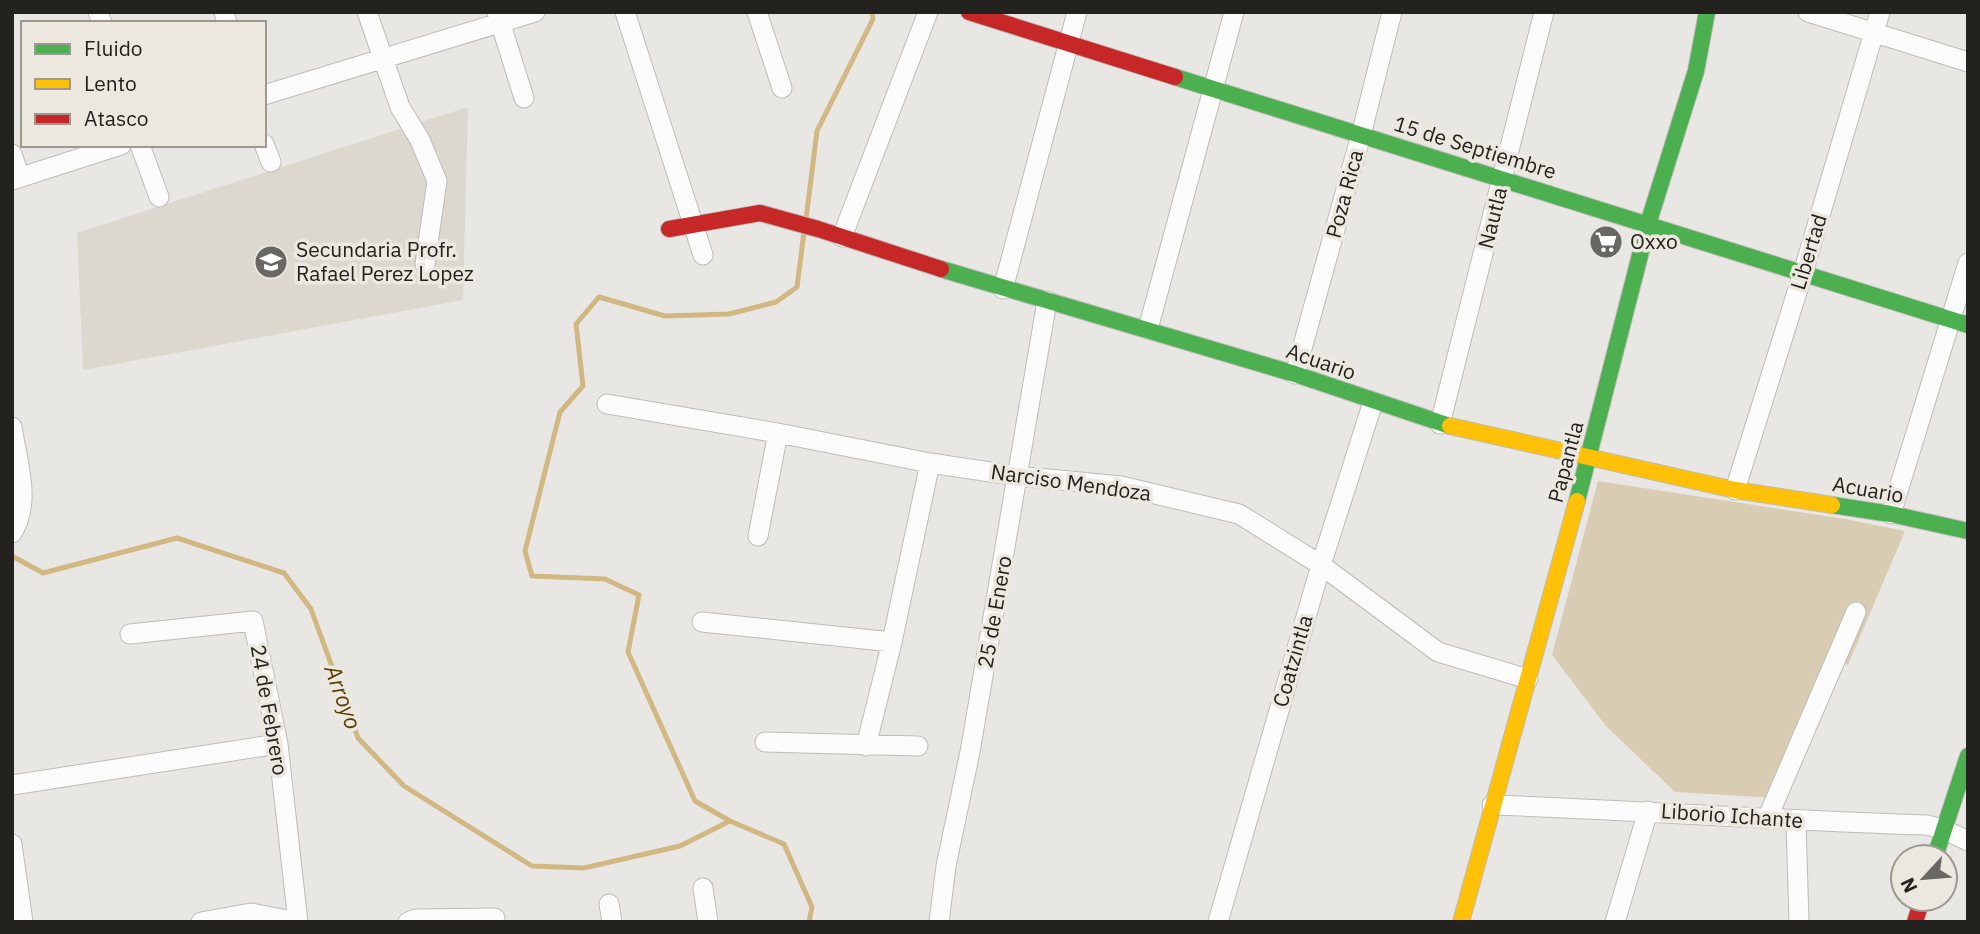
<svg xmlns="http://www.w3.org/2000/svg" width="1980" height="934" viewBox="0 0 1980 934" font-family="'IBM Plex Sans',sans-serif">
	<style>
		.built { fill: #dcd7cf }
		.green { fill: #d8ccb2 }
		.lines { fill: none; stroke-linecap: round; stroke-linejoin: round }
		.stream { stroke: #d1b782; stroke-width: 5 }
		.street-casing { stroke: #bdbcb9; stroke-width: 21 }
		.fast-casing { stroke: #bdbcb9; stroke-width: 18 }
		.slow-casing { stroke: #bdbcb9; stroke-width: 18 }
		.jam-casing { stroke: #bdbcb9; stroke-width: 18 }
		.street { stroke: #fcfbfb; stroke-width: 19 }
		.fast { stroke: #4caf50; stroke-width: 16 }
		.slow { stroke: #ffc107; stroke-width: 16 }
		.jam { stroke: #c62828; stroke-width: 16 }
		.labels { text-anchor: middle; stroke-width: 7; stroke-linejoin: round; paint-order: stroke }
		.street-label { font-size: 21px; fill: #23221f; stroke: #ece8e0 }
		.poi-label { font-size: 21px; fill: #23221f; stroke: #ece8e0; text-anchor: start }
		.water-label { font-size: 23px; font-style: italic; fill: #573e00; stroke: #ece8e0 }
	</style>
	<rect width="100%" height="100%" fill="#e9e7e3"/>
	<path class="built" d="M468 107 463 300 83 370 77 233Z"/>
	<path class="green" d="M1598 481 1845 519 1905 531 1848 665 1833 660 1777 798 1675 792 1606 726 1552 655Z"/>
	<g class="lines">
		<path class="stream" d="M806 219 817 131 873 19 872 12
			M804 232 797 287 776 302 729 314 665 316 599 297 576 324 583 386 560 412 525 551 532 576 605 579 639 595 628 652 695 801 730 821 784 844 812 907 809 922
			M12 556 43 573 177 538 284 573 311 609 358 738 404 786 532 866 584 868 680 846 730 821"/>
		<defs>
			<path id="street" d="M98 12 102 23
				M224 12 227 23
				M367 12 400 107 420 140 437 181 425 264
				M497 12 524 98
				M625 12 703 255
				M757 12 782 88
				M1808 12 1968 62
				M264 95 535 12
				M264 144 271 162
				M140 145 159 197
				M12 154 20 177
				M12 180 121 145
				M842 237 928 12
				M1003 289 1077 12
				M1148 329 1234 12
				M1295 374 1361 135 1392 12
				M607 404 778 433 930 463 1018 476 1121 486 1239 514 1321 565 1438 652 1528 679
				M1440 424 1544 12
				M12 427C17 461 32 502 12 533
				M1735 490 1803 273 1880 12
				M1891 514 1968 263
				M758 536 778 433
				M702 622 892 642
				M130 634 253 621 278 744 298 922
				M765 742 918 746
				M866 746 892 642 930 463
				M12 785 278 744
				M1492 805C1637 810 1782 821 1927 825L1943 829 1968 841
				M1767 819 1856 612
				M1796 822 1799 922
				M12 844 23 922
				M703 888 708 922
				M609 904 612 922
				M201 922 251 913 298 922
				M408 922 416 919 495 918
				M939 922 946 866 970 752 1047 301
				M1218 922 1321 565 1373 402
				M1615 922 1648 811"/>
			<path id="fast" d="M1175 77 1968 325
				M941 269 1295 374 1450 426
				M1577 501 1648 224 1696 71 1707 12
				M1832 505 1891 514 1968 531
				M1935 857 1968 756"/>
			<path id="slow" d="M1450 426 1735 490 1832 505
				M1461 922 1577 501"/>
			<path id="jam" d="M969 12 1175 77
				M669 229 760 213 818 229 941 269
				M1915 922 1922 899"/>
		</defs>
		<use href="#street" class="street-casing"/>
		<use href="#fast" class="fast-casing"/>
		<use href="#slow" class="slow-casing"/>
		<use href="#jam" class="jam-casing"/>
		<use href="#street" class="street"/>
		<use href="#fast" class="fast"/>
		<use href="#slow" class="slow"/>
		<use href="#jam" class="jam"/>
	</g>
	<defs>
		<symbol id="supermarket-disc" viewBox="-11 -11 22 22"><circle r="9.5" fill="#686764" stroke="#ece8e0"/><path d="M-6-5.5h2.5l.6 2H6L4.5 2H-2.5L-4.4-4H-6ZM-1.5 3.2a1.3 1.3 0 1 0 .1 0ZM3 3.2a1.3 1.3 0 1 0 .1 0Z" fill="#fff"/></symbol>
		<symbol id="school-disc" viewBox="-11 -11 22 22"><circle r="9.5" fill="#686764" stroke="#ece8e0"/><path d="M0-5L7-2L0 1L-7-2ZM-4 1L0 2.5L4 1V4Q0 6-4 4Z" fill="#fff"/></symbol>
	</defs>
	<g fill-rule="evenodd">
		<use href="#supermarket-disc" x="1587" y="223" width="38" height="38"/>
		<use href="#school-disc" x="252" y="243" width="38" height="38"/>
	</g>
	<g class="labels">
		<g class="street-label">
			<text transform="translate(1475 148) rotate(17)" y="7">15 de Septiembre</text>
			<text transform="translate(1345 194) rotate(-75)" y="7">Poza Rica</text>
			<text transform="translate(1493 218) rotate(-76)" y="7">Nautla</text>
			<text transform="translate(1809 252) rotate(-73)" y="7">Libertad</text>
			<text transform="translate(1321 362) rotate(19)" y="7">Acuario</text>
			<text transform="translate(1566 462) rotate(-75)" y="7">Papantla</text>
			<text transform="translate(1071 483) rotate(8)" y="7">Narciso Mendoza</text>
			<text transform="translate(1868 490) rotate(10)" y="7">Acuario</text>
			<text transform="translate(995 612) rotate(-80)" y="7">25 de Enero</text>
			<text transform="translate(1293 661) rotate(-74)" y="7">Coatzintla</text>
			<text transform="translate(269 710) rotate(80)" y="7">24 de Febrero</text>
			<text transform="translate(1732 816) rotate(4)" y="7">Liborio Ichante</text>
		</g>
		<g class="poi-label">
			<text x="1630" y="249">Oxxo</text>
			<text x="296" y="257">Secundaria Profr.<tspan x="296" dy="24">Rafael Perez Lopez</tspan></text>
		</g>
		<g class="water-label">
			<text transform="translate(343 697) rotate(70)" y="8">Arroyo</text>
		</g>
	</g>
	<rect width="1980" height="934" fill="none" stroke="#23221f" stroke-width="28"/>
	<rect x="21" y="21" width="245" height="126" fill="#ece8e0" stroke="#9c9993" stroke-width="2"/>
	<rect x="35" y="44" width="35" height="10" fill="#4caf50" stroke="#9c9993" stroke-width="2"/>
	<text x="84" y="56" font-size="21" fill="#23221f">Fluido</text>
	<rect x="35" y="79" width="35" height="10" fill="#ffc107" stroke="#9c9993" stroke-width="2"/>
	<text x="84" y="91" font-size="21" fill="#23221f">Lento</text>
	<rect x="35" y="114" width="35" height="10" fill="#c62828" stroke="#9c9993" stroke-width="2"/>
	<text x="84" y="126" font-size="21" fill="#23221f">Atasco</text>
	<g transform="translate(1924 878) rotate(244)"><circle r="33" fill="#ece8e0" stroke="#9c9993" stroke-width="2"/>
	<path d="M0-5L12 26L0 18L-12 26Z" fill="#686764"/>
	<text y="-10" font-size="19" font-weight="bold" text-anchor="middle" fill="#23221f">N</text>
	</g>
</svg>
